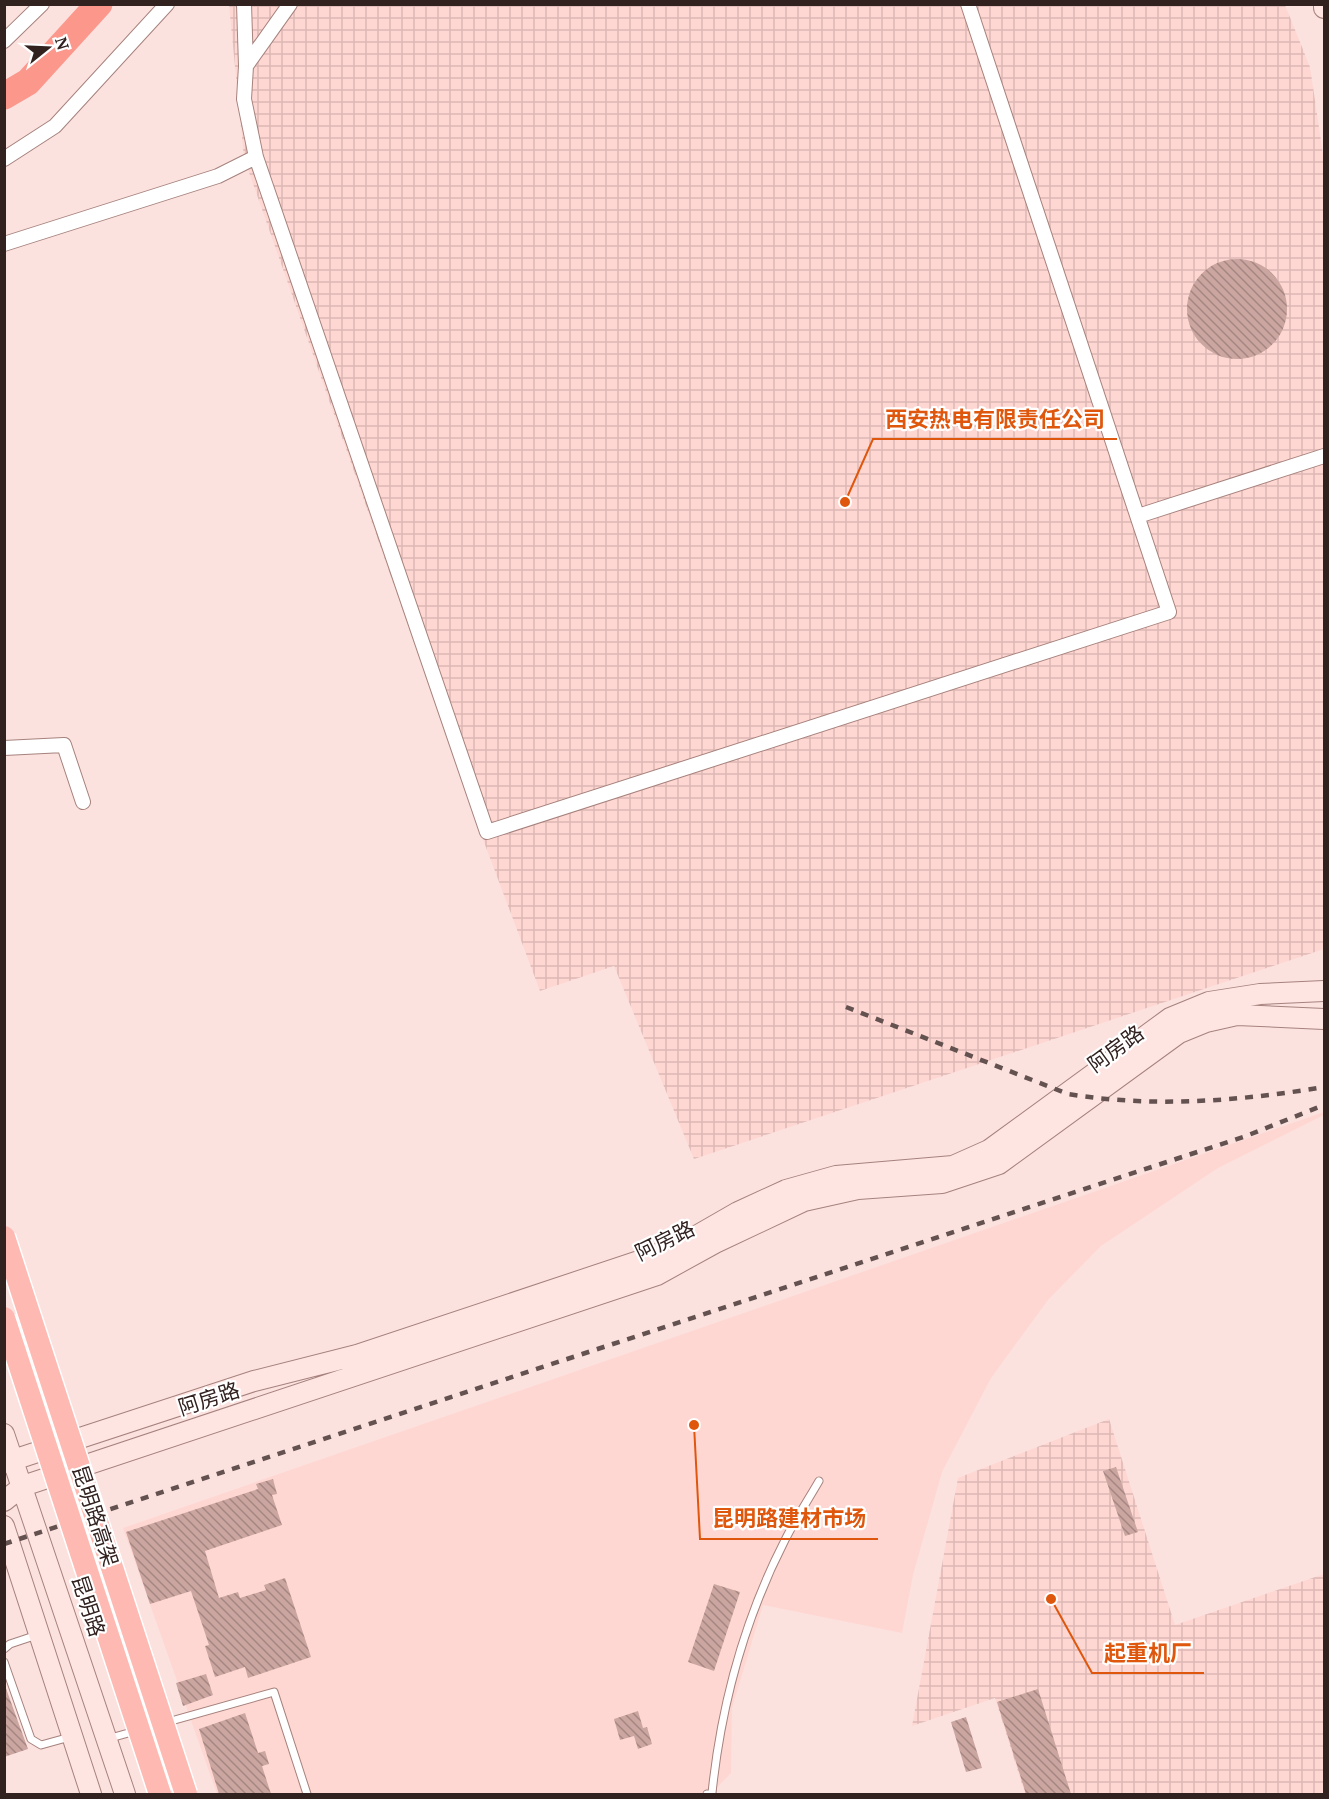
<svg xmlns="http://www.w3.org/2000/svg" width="1329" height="1799" viewBox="0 0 1329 1799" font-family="'PT Serif','Noto Sans SC',serif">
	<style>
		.built { fill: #ffd7d2 }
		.industrial { fill: url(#industrial-grid) }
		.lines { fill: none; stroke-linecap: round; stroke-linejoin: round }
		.river { stroke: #fc978c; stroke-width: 27 }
		.building { fill: url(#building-back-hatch) }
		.service-casing { stroke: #a6827d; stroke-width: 9 }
		.minor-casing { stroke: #a6827d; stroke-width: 16 }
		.secondary-casing { stroke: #a6827d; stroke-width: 22 }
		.service { stroke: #fff; stroke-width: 7 }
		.minor { stroke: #fff; stroke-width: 14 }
		.secondary { stroke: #fee5e2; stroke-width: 20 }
		.rail { stroke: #645250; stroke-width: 4.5; stroke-dasharray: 8 8; stroke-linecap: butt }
		.trunk-bridge-casing { stroke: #fff; stroke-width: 25; stroke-linecap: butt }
		.trunk-bridge { stroke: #febab2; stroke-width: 22 }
		.labels { text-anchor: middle; stroke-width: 4.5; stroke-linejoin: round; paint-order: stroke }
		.street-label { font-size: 21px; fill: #312220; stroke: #fff }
		.leader { fill: none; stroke: #df560d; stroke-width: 2 }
		.callout-dot { fill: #df560d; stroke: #fff; stroke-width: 2 }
		.callout-label { font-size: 22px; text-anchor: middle; font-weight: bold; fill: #df560d; stroke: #fff; stroke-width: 4.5; stroke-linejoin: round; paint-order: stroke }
	</style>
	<defs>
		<pattern id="industrial-grid" width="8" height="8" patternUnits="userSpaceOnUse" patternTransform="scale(1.5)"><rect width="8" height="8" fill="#ffd7d2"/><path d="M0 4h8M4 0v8" fill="none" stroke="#dbb8b4"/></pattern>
		<pattern id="building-back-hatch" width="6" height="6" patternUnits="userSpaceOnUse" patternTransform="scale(1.5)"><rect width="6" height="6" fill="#cba5a0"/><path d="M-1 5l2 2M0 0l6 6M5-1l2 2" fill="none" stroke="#a58682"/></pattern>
	</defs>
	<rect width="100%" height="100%" fill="#fbe2df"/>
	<path class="built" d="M1324 1112V1115L1218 1168 1101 1246 1048 1300 991 1378 942 1472 913 1575 902 1633 763 1605 732 1708 731 1773 711 1794H217L123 1528Z"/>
	<path class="industrial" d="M229 5H1285L1310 67 1324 161V949L694 1159 614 966 540 991 484 842 244 158Z
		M1109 1419 1175 1625 1324 1574V1794H1025L995 1698 912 1726 958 1478Z"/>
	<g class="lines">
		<path class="river" d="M4 96 28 82 99 4"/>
	</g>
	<path class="building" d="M1187 309a50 50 0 1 1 100 0a50 50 0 1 1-100 0Z
		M1116 1467 1138 1532 1125 1536 1103 1471Z
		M273 1479 277 1494 272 1495 282 1525 205 1551 219 1598 238 1592 240 1598 266 1590 264 1585 285 1578 311 1657 248 1678 245 1667 215 1677 205 1646 209 1645 191 1591 150 1604 126 1532 258 1489 256 1484Z
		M714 1584 740 1592 714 1671 688 1662Z
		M206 1674 213 1695 183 1706 176 1683Z
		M4 1683 28 1749 4 1757Z
		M1038 1689 1071 1794H1026L997 1702Z
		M638 1711 643 1728 647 1727 652 1744 638 1749 634 1736 620 1740 614 1719Z
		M245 1713 258 1753 265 1751 269 1764 262 1766 271 1794H219L199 1729Z
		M966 1717 982 1768 966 1772 951 1722Z"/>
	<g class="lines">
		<defs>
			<path id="service" d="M4 1649 10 1644 37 1635
				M4 1662 31 1739 41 1745 70 1737
				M107 1739 274 1692 307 1794
				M707 1794 712 1793C721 1706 745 1618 785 1540 795 1520 808 1500 819 1481"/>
			<path id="minor" d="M244 4 246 66 244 99 256 157 487 832 1169 612 968 4
				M4 41 42 4
				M246 66 290 4
				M4 159 55 126 167 4
				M4 244 218 176 256 157
				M1138 516 1324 456
				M4 748 64 745 83 802"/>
			<path id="secondary" d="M1324 4V8
				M4 1434 125 1794
				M4 1463 254 1381 357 1355 651 1257 691 1239 738 1212 786 1190 836 1176 953 1166 989 1150 1170 1018 1209 1002 1260 994 1324 991
				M4 1501 23 1486 657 1275 715 1243 804 1201 858 1189 942 1183 999 1164 1179 1033 1206 1022 1237 1015 1324 1019
				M4 1526 91 1794"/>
		</defs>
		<use href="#service" class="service-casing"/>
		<use href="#minor" class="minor-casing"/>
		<use href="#secondary" class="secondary-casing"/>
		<use href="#service" class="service"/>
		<use href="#minor" class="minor"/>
		<use href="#secondary" class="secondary"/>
		<path class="rail" d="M846 1007 1068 1094C1154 1108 1240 1101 1324 1087
			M4 1544 1246 1136 1324 1105"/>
		<defs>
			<path id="trunk-bridge" d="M4 1237 186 1794
				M4 1318 160 1794"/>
		</defs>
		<use href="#trunk-bridge" class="trunk-bridge-casing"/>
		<use href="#trunk-bridge" class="trunk-bridge"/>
	</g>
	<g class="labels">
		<g class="street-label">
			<text transform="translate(1116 1049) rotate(-36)" y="7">阿房路</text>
			<text transform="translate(665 1241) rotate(-26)" y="7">阿房路</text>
			<text transform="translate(209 1399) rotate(-18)" y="7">阿房路</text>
			<text transform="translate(95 1516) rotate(72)" y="7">昆明路高架</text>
			<text transform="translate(88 1606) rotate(72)" y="7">昆明路</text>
		</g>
	</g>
	<path class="leader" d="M845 502L873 439H1117M694 1425L700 1539H878M1051 1599L1092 1673H1204"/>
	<g class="callout-dot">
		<circle cx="845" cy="502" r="6"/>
		<circle cx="694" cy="1425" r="6"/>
		<circle cx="1051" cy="1599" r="6"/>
	</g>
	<g class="callout-label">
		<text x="995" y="427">西安热电有限责任公司</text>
		<text x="789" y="1526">昆明路建材市场</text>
		<text x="1148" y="1661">起重机厂</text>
	</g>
	<rect width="1329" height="1799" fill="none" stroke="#312220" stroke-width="12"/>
	<g transform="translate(48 48) rotate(72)" stroke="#ffffff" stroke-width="4.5" paint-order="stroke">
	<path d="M0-4.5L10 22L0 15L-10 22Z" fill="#312220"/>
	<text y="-9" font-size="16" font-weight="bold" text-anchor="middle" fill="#312220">N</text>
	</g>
</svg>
